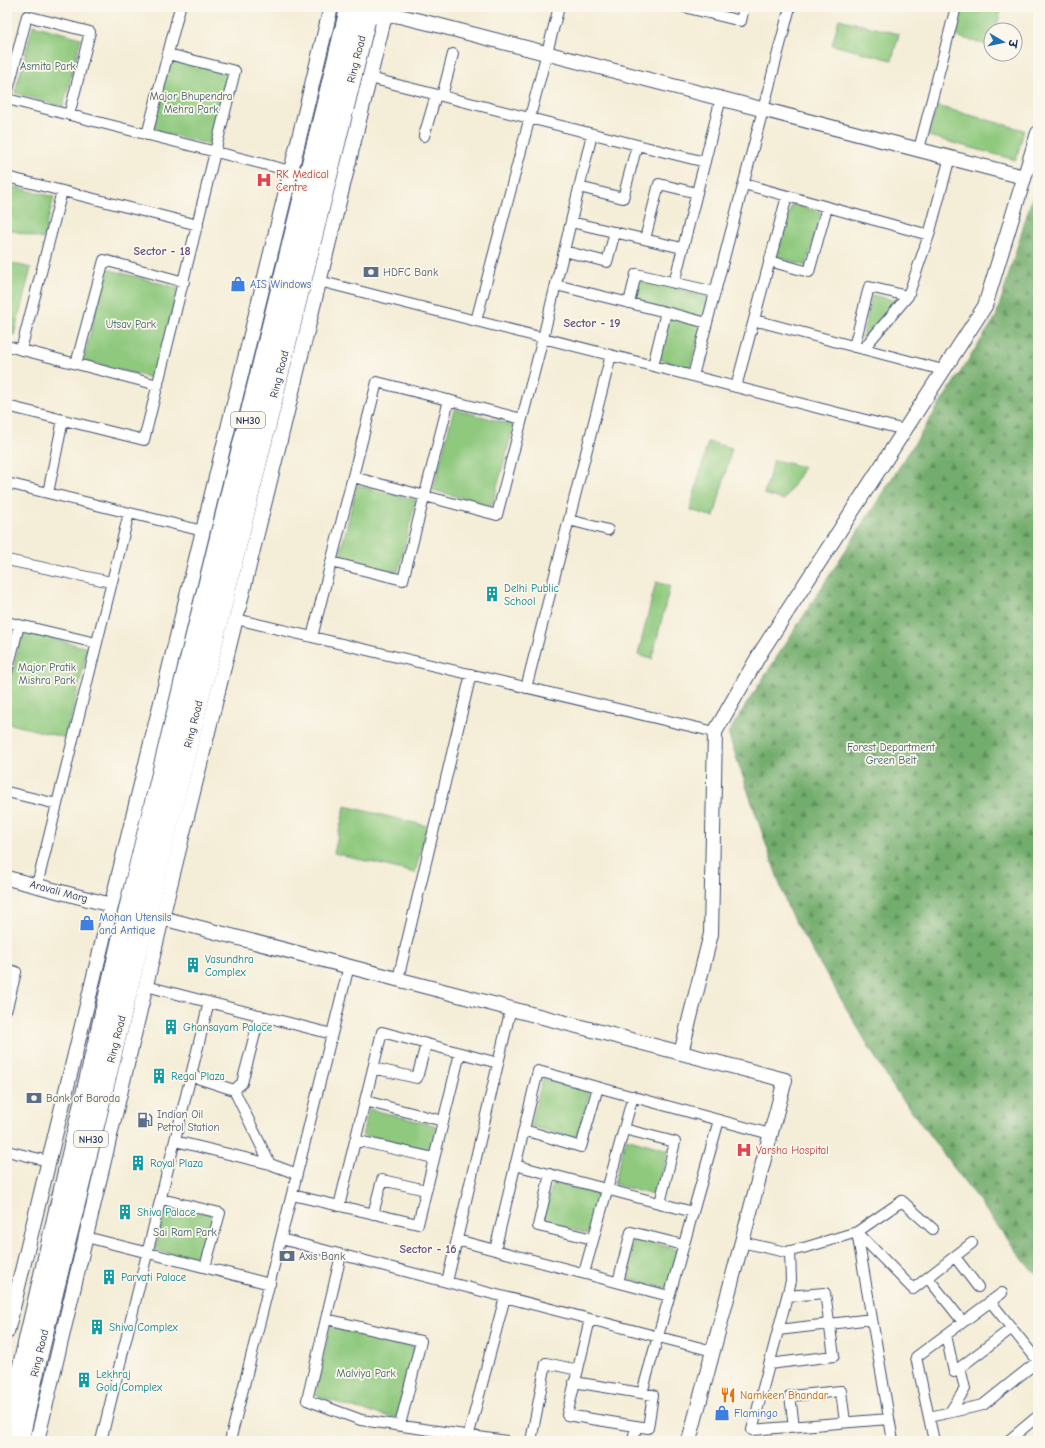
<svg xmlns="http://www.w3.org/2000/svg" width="1045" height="1448" viewBox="0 0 1045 1448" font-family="'Comic Neue','Playpen Sans Deva',sans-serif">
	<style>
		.green { fill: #8fc97e; stroke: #557c6e }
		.forest { fill: url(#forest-firs); stroke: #476e66 }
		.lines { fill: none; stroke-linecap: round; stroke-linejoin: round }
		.street-casing { stroke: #3c4c70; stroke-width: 12 }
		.secondary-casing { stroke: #3c4c70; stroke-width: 16 }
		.highway-casing { stroke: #3c4c70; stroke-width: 21 }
		.street { stroke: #fff; stroke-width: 10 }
		.secondary { stroke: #fff; stroke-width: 14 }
		.highway { stroke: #fff; stroke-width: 19 }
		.labels { text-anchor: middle; stroke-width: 3.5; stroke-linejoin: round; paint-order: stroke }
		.shield { fill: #fbf7ec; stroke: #5e6b89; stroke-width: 1 }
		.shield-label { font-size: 10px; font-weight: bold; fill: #1b2f5e }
		.street-label { font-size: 11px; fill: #1b2f5e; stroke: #fbf7ec }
		.park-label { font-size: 11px; fill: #3e5d68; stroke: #fbf7ec }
		.health-label { font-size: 11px; fill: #be3a42; stroke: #fbf7ec; text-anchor: start }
		.service-label { font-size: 11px; fill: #4e5e75; stroke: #fbf7ec; text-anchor: start }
		.shop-label { font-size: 11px; fill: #366cbe; stroke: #fbf7ec; text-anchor: start }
		.culture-label { font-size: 11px; fill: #0d838f; stroke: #fbf7ec; text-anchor: start }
		.food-label { font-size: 11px; fill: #c56008; stroke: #fbf7ec; text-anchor: start }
		.neighbourhood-label { font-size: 12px; font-weight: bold; fill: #615482; stroke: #fbf7ec }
	</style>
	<defs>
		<pattern id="forest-firs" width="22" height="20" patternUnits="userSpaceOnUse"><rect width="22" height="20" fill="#73ad6d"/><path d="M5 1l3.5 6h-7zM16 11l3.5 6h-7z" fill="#5e8d5d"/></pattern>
	</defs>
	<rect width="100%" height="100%" fill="#fbf7ec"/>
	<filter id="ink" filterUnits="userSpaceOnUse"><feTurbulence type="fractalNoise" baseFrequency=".025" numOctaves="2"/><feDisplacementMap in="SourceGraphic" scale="8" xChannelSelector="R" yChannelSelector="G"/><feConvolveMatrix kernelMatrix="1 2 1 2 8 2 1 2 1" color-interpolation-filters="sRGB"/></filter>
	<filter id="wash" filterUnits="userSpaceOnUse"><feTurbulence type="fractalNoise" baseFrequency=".012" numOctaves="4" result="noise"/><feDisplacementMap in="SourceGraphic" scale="16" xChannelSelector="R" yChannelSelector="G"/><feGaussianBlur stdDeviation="0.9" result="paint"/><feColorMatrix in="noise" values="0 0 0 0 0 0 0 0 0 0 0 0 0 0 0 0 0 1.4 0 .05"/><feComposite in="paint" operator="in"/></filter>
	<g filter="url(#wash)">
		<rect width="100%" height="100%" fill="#f4edd7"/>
		<path class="green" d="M962 7H1002L996 30H991V46L955 36Z
			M839 19 899 34 892 60 832 45Z
			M33 25 81 38 63 107 15 93Z
			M170 59 230 74 212 145 152 130Z
			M937 106 1024 130 1016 160 928 136Z
			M7 185 54 197 43 239 7 229Z
			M792 204 821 212 806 266 777 257Z
			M7 262 31 268 14 335 7 333Z
			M107 269 178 288 155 379 83 360Z
			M639 279 709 297 690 368 658 359 669 311 634 302Z
			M872 295 898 301 862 339Z
			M454 409 514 425 492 506 433 490Z
			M708 442 732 448 714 517 690 510Z
			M774 460 804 467 784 500 764 494Z
			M357 485 416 500 398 572 339 558Z
			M656 582 670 586 652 659 638 655Z
			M22 631 88 648 66 738 7 723V693Z
			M345 806 427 826 415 873 334 853Z
			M543 1078 590 1091 576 1139 530 1126Z
			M369 1109 437 1126 431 1153 362 1135Z
			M626 1138 668 1150 656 1196 614 1184Z
			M553 1182 599 1195 588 1234 543 1221Z
			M166 1203 216 1215 203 1262 155 1250Z
			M634 1237 678 1250 667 1289 623 1277Z
			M330 1327 415 1347 396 1418 353 1408 315 1395Z"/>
		<path class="forest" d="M1038 178V1275L1027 1265 891 1084 789 911 728 733 996 317Z"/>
	</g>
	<g filter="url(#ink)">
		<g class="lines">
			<defs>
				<path id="street" d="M684 7 741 21 744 7
					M370 78 705 162
					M7 94 27 16 90 32 69 115
					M442 96 453 54
					M7 99 291 171
					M147 135 180 7
					M424 136 436 95
					M919 149 956 7
					M7 177 198 225
					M744 184 929 235
					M579 187 623 198 637 145
					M571 222 682 248
					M645 239 659 184 697 193
					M564 251 607 262 615 232
					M769 261 809 272 827 207
					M319 281 905 430
					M674 283 721 98
					M556 285 666 312 653 366
					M629 303 636 274 715 292
					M666 312 707 323
					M754 320 943 370
					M476 321 559 7
					M7 346 158 385
					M854 347 869 287 908 296
					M863 349 908 296 929 235 950 157
					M21 350 62 191
					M76 364 104 260 184 282
					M693 376 790 7
					M736 387 787 196
					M7 406 144 440 235 71 168 54
					M353 477 497 515 543 338 592 134
					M7 483 203 531
					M48 493 63 420
					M569 520 608 530
					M7 560 111 582
					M331 562 403 580 449 400
					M236 619 715 732
					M7 622 96 643
					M312 637 377 382 522 419
					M7 672 19 625
					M526 688 611 355
					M7 792 57 804
					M37 885 129 513
					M7 969 16 972 7 1008
					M398 979 471 674
					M146 986 332 1034
					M373 1068 417 1078 426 1044
					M234 1090 242 1083 260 1015
					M365 1101 443 1121
					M624 1129 675 1142 660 1203
					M524 1130 581 1147 598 1087
					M355 1140 434 1158
					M175 1141 270 1164 234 1090 191 1076
					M7 1151 48 1161
					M270 1164 297 1174
					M515 1165 693 1212
					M550 1174 538 1226 593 1239
					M292 1195 418 1224 460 1053
					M161 1199 220 1213 205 1267
					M339 1206 382 1032 498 1063
					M373 1214 382 1180 426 1190
					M857 1232 893 1441
					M857 1232 913 1289 972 1243
					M86 1237 270 1284
					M281 1239 713 1351
					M457 1240 669 1296
					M741 1242 786 1252 807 1247 857 1232 902 1201 933 1229
					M495 1250 538 1071 770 1134
					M790 1251 791 1281 752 1430 889 1419
					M341 1255 307 1400 361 1420 506 1441
					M955 1257 978 1287
					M584 1273 633 1096
					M928 1278 963 1322
					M447 1282 511 1008
					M618 1282 631 1232 683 1245
					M990 1301 1038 1361
					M326 1319 421 1341 400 1425
					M778 1330 872 1319
					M946 1335 954 1372 1012 1328
					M769 1364 834 1356 825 1293 787 1296
					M574 1382 653 1395 648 1428 567 1415 590 1319
					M642 1393 719 1120
					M950 1412 965 1389 960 1368
					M929 1417 983 1405 1038 1361
					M794 1427 790 1396 841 1391 845 1422
					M101 1441 209 1002
					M230 1441 349 966
					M467 1441 505 1297
					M531 1441 546 1363 578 1370
					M632 1441 637 1426
					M934 1441 916 1357 1002 1293
					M1008 1441 1038 1416"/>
				<path id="secondary" d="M378 17 384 18 395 15 437 25 1024 177
					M7 878 111 905
					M162 918 785 1080 689 1441
					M681 1053 711 934 715 732 761 652 985 306 1038 133
					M7 1332C114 890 224 449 331 7
					M37 1441 162 918 387 7"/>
				<path id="highway" d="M7 1432 136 877 350 7
					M19 1441 38 1356 369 7"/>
			</defs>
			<use href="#street" class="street-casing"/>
			<use href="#secondary" class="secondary-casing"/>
			<use href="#highway" class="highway-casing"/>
			<use href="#street" class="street"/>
			<use href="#secondary" class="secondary"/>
			<use href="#highway" class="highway"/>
		</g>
	</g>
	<defs>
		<symbol id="hospital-bare" viewBox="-9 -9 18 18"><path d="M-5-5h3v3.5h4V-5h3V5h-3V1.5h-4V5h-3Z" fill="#e0444e" stroke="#fbf7ec" stroke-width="2.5" paint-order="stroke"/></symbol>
		<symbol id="bank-bare" viewBox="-9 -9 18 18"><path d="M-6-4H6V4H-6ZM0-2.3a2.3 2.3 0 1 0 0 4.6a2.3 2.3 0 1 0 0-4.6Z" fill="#5c6f8a" stroke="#fbf7ec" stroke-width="2.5" paint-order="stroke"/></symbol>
		<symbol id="shop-bare" viewBox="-9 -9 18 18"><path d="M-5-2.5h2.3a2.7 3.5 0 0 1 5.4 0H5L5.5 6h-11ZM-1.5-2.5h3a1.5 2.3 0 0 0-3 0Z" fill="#3f7fe0" stroke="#fbf7ec" stroke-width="2.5" paint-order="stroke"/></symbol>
		<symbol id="building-bare" viewBox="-9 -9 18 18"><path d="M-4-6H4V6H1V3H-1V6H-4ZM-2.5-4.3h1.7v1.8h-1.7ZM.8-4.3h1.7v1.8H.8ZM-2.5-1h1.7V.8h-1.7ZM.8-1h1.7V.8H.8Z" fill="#0f9aa8" stroke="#fbf7ec" stroke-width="2.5" paint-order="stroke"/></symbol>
		<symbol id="fuel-bare" viewBox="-9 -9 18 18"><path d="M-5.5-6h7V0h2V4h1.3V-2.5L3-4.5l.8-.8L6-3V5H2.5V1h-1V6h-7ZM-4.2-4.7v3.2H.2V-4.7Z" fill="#5c6f8a" stroke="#fbf7ec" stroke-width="2.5" paint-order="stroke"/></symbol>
		<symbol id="restaurant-bare" viewBox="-9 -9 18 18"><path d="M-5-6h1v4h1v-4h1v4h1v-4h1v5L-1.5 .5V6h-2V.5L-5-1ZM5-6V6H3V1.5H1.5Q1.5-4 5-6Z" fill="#e8710a" stroke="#fbf7ec" stroke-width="2.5" paint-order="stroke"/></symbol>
	</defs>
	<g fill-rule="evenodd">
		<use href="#hospital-bare" x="253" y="169" width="22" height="22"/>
		<use href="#bank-bare" x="360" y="261" width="22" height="22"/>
		<use href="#shop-bare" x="227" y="273" width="22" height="22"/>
		<use href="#building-bare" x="481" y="583" width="22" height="22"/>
		<use href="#shop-bare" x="76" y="912" width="22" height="22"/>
		<use href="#building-bare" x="182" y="954" width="22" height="22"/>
		<use href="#building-bare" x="160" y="1016" width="22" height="22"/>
		<use href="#building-bare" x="148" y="1065" width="22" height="22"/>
		<use href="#bank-bare" x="23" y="1087" width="22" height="22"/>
		<use href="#fuel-bare" x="134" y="1109" width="22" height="22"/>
		<use href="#hospital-bare" x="733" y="1139" width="22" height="22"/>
		<use href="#building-bare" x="127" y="1152" width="22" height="22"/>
		<use href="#building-bare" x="114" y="1201" width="22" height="22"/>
		<use href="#bank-bare" x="276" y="1245" width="22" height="22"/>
		<use href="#building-bare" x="98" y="1266" width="22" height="22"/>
		<use href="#building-bare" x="86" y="1316" width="22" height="22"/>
		<use href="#building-bare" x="73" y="1369" width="22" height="22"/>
		<use href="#restaurant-bare" x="717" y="1384" width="22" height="22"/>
		<use href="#shop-bare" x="711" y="1402" width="22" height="22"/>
	</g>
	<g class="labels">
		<g class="shield">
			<rect x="231" y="412" width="34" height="16" rx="3"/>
			<rect x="74" y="1131" width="34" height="16" rx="3"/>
		</g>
		<g class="shield-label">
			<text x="248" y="424">NH30</text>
			<text x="91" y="1143">NH30</text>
		</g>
		<g class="street-label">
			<text transform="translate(356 59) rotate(-76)" y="4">Ring Road</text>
			<text transform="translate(279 374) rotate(-76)" y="4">Ring Road</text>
			<text transform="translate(193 724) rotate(-76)" y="4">Ring Road</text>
			<text transform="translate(59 891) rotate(15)" y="4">Aravali Marg</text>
			<text transform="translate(116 1039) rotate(-76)" y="4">Ring Road</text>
			<text transform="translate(39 1353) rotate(-77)" y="4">Ring Road</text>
		</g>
		<g class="park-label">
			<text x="48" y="70">Asmita Park</text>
			<text x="191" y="100">Major Bhupendra<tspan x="191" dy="13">Mehra Park</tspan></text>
			<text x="131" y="328">Utsav Park</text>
			<text x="47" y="671">Major Pratik<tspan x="47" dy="13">Mishra Park</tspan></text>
			<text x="891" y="751">Forest Department<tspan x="891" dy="13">Green Belt</tspan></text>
			<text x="185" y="1236">Sai Ram Park</text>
			<text x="366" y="1377">Malviya Park</text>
		</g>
		<g class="health-label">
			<text x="276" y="178">RK Medical<tspan x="276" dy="13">Centre</tspan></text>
			<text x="756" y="1154">Varsha Hospital</text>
		</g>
		<g class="service-label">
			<text x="383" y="276">HDFC Bank</text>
			<text x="46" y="1102">Bank of Baroda</text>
			<text x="157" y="1118">Indian Oil<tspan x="157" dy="13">Petrol Station</tspan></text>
			<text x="299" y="1260">Axis Bank</text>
		</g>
		<g class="shop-label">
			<text x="250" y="288">AIS Windows</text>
			<text x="99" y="921">Mohan Utensils<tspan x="99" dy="13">and Antique</tspan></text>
			<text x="734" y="1417">Flamingo</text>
		</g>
		<g class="culture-label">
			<text x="504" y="592">Delhi Public<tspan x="504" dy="13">School</tspan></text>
			<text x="205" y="963">Vasundhra<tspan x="205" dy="13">Complex</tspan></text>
			<text x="183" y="1031">Ghansayam Palace</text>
			<text x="171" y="1080">Regal Plaza</text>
			<text x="150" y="1167">Royal Plaza</text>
			<text x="137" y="1216">Shiva Palace</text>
			<text x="121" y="1281">Parvati Palace</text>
			<text x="109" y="1331">Shiva Complex</text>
			<text x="96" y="1378">Lekhraj<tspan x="96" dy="13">Gold Complex</tspan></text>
		</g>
		<g class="food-label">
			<text x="740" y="1399">Namkeen Bhandar</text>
		</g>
		<g class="neighbourhood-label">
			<text x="162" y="255">Sector - 18</text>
			<text x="592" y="327">Sector - 19</text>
			<text x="428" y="1253">Sector - 16</text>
		</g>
	</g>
	<rect width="1045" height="1448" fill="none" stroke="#fbf7ec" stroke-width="24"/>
	<g transform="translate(1003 42) rotate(99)"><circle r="19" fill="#fbf7ec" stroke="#a1a7b3"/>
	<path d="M0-3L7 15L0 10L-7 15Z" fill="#1f6fb2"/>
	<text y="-6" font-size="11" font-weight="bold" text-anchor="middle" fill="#1b2f5e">उ</text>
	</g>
</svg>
